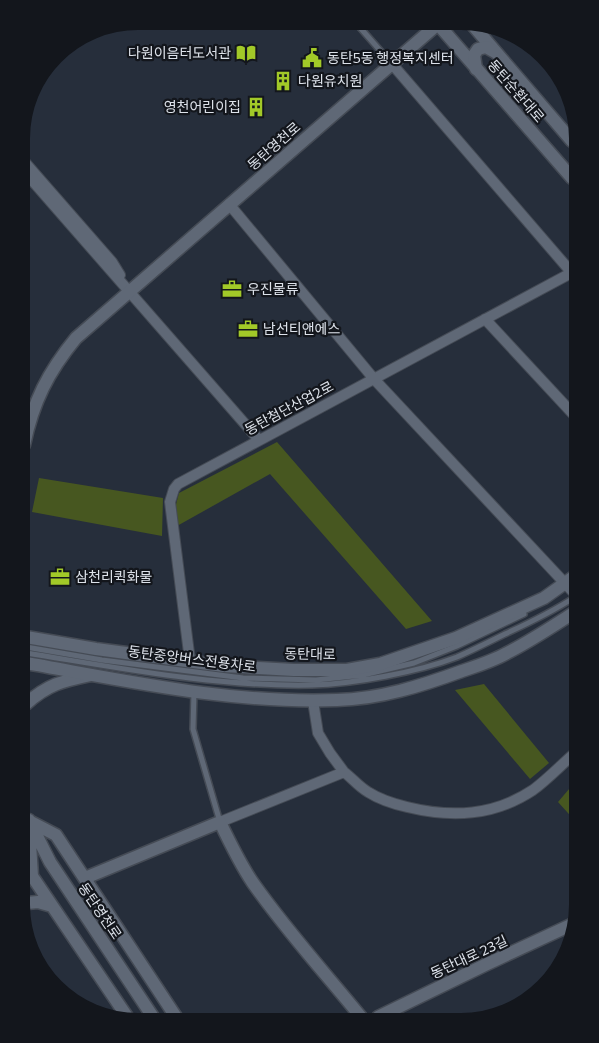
<svg xmlns="http://www.w3.org/2000/svg" width="599" height="1043" viewBox="0 0 599 1043" font-family="Commissioner,'Noto Sans KR',sans-serif">
	<style>
		.green { fill: #475720 }
		.lines { fill: none; stroke-linecap: round; stroke-linejoin: round }
		.service-casing { stroke: #454b55; stroke-width: 8 }
		.minor-casing { stroke: #454b55; stroke-width: 12 }
		.tertiary-casing { stroke: #454b55; stroke-width: 15 }
		.secondary-casing { stroke: #454b55; stroke-width: 15 }
		.service { stroke: #5f6876; stroke-width: 5 }
		.minor { stroke: #5f6876; stroke-width: 10 }
		.tertiary { stroke: #5f6876; stroke-width: 12 }
		.secondary { stroke: #5f6876; stroke-width: 12 }
		.labels { text-anchor: middle; stroke-width: 4.5; stroke-linejoin: round; paint-order: stroke }
		.poi-label { font-size: 14px; fill: #dde2ea; stroke: #13161c; text-anchor: start }
		.street-label { font-size: 14px; fill: #dde2ea; stroke: #13161c }
	</style>
	<rect width="100%" height="100%" fill="#262e3b"/>
	<path class="green" d="M277 442 432 621 406 629 270 474 177 526 174 512 179 493Z
		M39 478 163 498 162 536 32 512Z
		M484 684 549 763 530 779 455 690Z
		M575 782 577 784V823L558 802Z"/>
	<g class="lines">
		<defs>
			<path id="service" d="M356 23 392 64
				M26 647 102 660 243 678 316 680 363 675 414 663 457 646 524 614
				M26 653C120 668 216 687 312 685 353 684 418 672 457 657 473 650 489 642 505 634 529 623 552 612 575 597
				M194 692 193 729 220 822"/>
			<path id="minor" d="M392 64 572 273
				M22 159 112 262 120 275
				M23 170 259 440
				M229 204 374 379 575 594
				M485 319 574 415
				M190 661 170 502 174 489 178 484 573 272
				M344 772C352 778 359 787 368 792 379 799 394 804 407 807 452 818 494 816 533 790 548 779 562 764 576 752
				M220 822 344 772 330 753 318 733 313 701"/>
			<path id="tertiary" d="M437 23 572 178
				M471 23 572 141
				M24 445C33 402 48 372 76 338L439 23
				M26 704C48 684 63 681 91 675
				M29 820 50 862 155 1020
				M29 821 56 835 178 1020
				M29 826 32 876 130 1021
				M85 878 220 822C230 843 240 864 253 883 286 930 325 973 361 1017
				M27 903 38 902 52 906
				M378 1017 487 964 573 924"/>
			<path id="secondary" d="M476 69 474 55 478 49 486 47 495 52
				M26 637 96 649 224 666 294 670H347L380 664 456 638 544 598 575 576
				M26 663C128 681 232 704 337 700 380 699 421 686 462 671 477 666 493 661 507 653 531 641 553 626 575 612"/>
		</defs>
		<use href="#service" class="service-casing"/>
		<use href="#minor" class="minor-casing"/>
		<use href="#tertiary" class="tertiary-casing"/>
		<use href="#secondary" class="secondary-casing"/>
		<use href="#service" class="service"/>
		<use href="#minor" class="minor"/>
		<use href="#tertiary" class="tertiary"/>
		<use href="#secondary" class="secondary"/>
	</g>
	<defs>
		<symbol id="library-bare" viewBox="-9 -9 18 18"><path d="M-6-4Q-3-5.5-.7-3.5V5Q-3 3-6 4ZM6-4Q3-5.5 .7-3.5V5Q3 3 6 4Z" fill="#a2c928" stroke="#13161c" stroke-width="2.5" paint-order="stroke"/></symbol>
		<symbol id="civic-bare" viewBox="-9 -9 18 18"><path d="M-.6-6.5H3V-4.5H.6V-3L4-1V1h2V6H-6V1h2V-1L-.6-3ZM-1.2 2.5V6h2.4V2.5Z" fill="#a2c928" stroke="#13161c" stroke-width="2.5" paint-order="stroke"/></symbol>
		<symbol id="building-bare" viewBox="-9 -9 18 18"><path d="M-4-6H4V6H1V3H-1V6H-4ZM-2.5-4.3h1.7v1.8h-1.7ZM.8-4.3h1.7v1.8H.8ZM-2.5-1h1.7V.8h-1.7ZM.8-1h1.7V.8H.8Z" fill="#a2c928" stroke="#13161c" stroke-width="2.5" paint-order="stroke"/></symbol>
		<symbol id="office-bare" viewBox="-9 -9 18 18"><path d="M-6-3h4V-5.5h4V-3h4V5H-6ZM-1-4.5V-3h2v-1.5ZM-6 0V1H6V0Z" fill="#a2c928" stroke="#13161c" stroke-width="2.5" paint-order="stroke"/></symbol>
	</defs>
	<g fill-rule="evenodd">
		<use href="#library-bare" x="232" y="39" width="28" height="28"/>
		<use href="#civic-bare" x="298" y="44" width="28" height="28"/>
		<use href="#building-bare" x="269" y="67" width="28" height="28"/>
		<use href="#building-bare" x="242" y="93" width="28" height="28"/>
		<use href="#office-bare" x="218" y="275" width="28" height="28"/>
		<use href="#office-bare" x="234" y="315" width="28" height="28"/>
		<use href="#office-bare" x="46" y="563" width="28" height="28"/>
	</g>
	<g class="labels">
		<g class="poi-label">
			<text x="231" y="58" text-anchor="end">다원이음터도서관</text>
			<text x="327" y="63">동탄5동 행정복지센터</text>
			<text x="298" y="86">다원유치원</text>
			<text x="241" y="112" text-anchor="end">영천어린이집</text>
			<text x="247" y="294">우진물류</text>
			<text x="263" y="334">남선티앤에스</text>
			<text x="75" y="582">삼천리퀵화물</text>
		</g>
		<g class="street-label">
			<text transform="translate(516 91) rotate(49)" y="5">동탄순환대로</text>
			<text transform="translate(274 146) rotate(-41)" y="5">동탄영천로</text>
			<text transform="translate(289 408) rotate(-28)" y="5">동탄첨단산업2로</text>
			<text transform="translate(310 654) rotate(1)" y="5">동탄대로</text>
			<text transform="translate(192 659) rotate(7)" y="5">동탄중앙버스전용차로</text>
			<text transform="translate(100 911) rotate(56)" y="5">동탄영천로</text>
			<text transform="translate(469 957) rotate(-25)" y="5">동탄대로 23길</text>
		</g>
	</g>
	<path d="M0 0H599V1043H0ZM138 30H461A108 108 0 0 1 569 138V905A108 108 0 0 1 461 1013H138A108 108 0 0 1 30 905V138A108 108 0 0 1 138 30Z" fill="#13161c" fill-rule="evenodd"/>
</svg>
